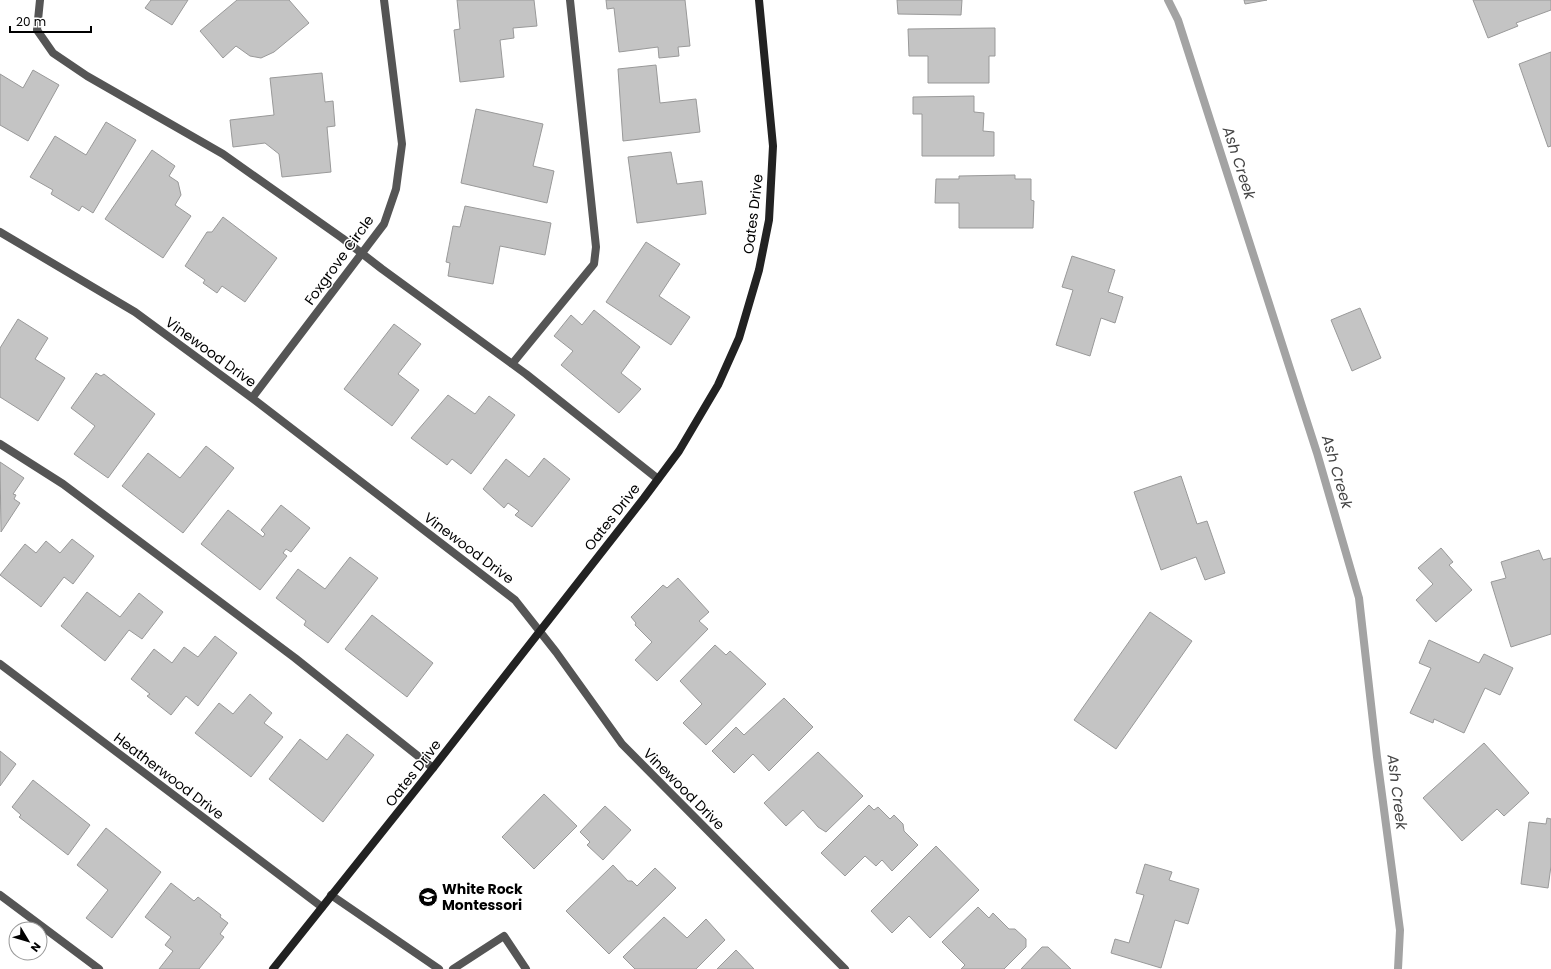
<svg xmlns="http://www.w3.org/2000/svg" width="1551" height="969" viewBox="0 0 1551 969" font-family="Poppins,sans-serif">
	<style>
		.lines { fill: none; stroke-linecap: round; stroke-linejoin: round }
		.stream { stroke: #a3a3a3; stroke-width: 8 }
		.building { fill: #c4c4c4; stroke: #999 }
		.lane { stroke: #555; stroke-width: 8 }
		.street { stroke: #555; stroke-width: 8 }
		.secondary { stroke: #222; stroke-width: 8 }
		.labels { text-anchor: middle; stroke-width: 3; stroke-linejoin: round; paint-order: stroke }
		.street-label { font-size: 14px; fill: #000; stroke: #fff }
		.poi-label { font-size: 14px; font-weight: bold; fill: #000; stroke: #fff; text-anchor: start }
		.water-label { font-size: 15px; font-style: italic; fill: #444; stroke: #fff }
	</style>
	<rect width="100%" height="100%" fill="#fff"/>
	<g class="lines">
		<path class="stream" d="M1168 0 1178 20 1317 453 1359 598 1377 757 1400 930 1398 969"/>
	</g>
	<path class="building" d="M151 0H188L172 25 145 8Z
		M237 0H289L309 23 274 52 261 58 250 56 236 46 223 58 200 31Z
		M457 0H534L537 26 513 28 514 38 500 40 504 77 460 82 454 30 460 29Z
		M606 0H685L690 46 678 47 679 56 659 58 658 47 619 52 614 8 607 9Z
		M897 0H962L961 15 898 14Z
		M1244 0H1267L1245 4Z
		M1473 0H1551V10L1516 23 1518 26 1488 38Z
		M995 28V56H989V83H928V56H909L908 29Z
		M1551 52V146L1548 147 1519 64Z
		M656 65 660 103 696 99 700 132 623 141 618 69Z
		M33 70 59 85 28 141 0 125V74L23 88Z
		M322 73 325 102 333 101 335 126 327 127 331 172 282 177 279 154 265 143 233 147 230 120 274 115 270 78Z
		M974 96V112L984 113 983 131 994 132V156H922V114H913V97Z
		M476 109 543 124 533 166 554 171 547 203 461 183Z
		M106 122 136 140 93 213 82 206 79 211 51 194 53 190 30 177 55 136 86 155Z
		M152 150 175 166 169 176 178 182 181 195 175 205 191 216 163 258 105 219Z
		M671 152 677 184 702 181 706 214 637 223 628 157Z
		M1015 175V179H1031V200L1034 201 1033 228H959V203H935L936 179H959V176Z
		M465 206 551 223 545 255 500 246 493 284 448 276 450 263 446 262 453 226 460 227Z
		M223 217 277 258 245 302 222 286 217 293 203 283 205 280 185 266 207 232H212Z
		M646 242 680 264 659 296 690 317 671 345 606 302Z
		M1072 256 1115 270 1108 292 1123 297 1115 323 1101 318 1090 356 1056 345 1073 290 1062 287Z
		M1360 308 1381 358 1352 371 1331 320Z
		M594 310 640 347 621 373 641 389 619 413 561 365 573 351 554 336 571 315 582 325Z
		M18 319 48 338 35 359 65 378 38 421 0 397V348Z
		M394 324 421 344 398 374 419 390 392 426 344 389Z
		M96 373 101 376 104 374 155 414 108 478 74 454 95 426 71 408Z
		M448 395 475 414 489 396 515 415 471 474 452 459 447 465 411 438Z
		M206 446 234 468 183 533 122 486 148 453 180 478Z
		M544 458 570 479 532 527 515 515 519 511 508 503 504 508 483 489 506 459 529 477Z
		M0 462 24 478 13 494 16 495 14 499 20 503 1 532Z
		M1181 476 1197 524 1207 521 1225 573 1205 580 1196 557 1161 570 1134 492Z
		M281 505 310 528 291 552 286 549 283 553 287 556 260 590 201 544 228 510 263 537 265 534 261 530Z
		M72 539 94 556 73 584 64 577 41 607 0 575 25 544 36 553 46 541 60 553Z
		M1441 548 1453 562 1449 565 1472 590 1436 622 1416 600 1433 584 1418 568Z
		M1539 550 1543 560 1551 558V634L1511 647 1491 582 1506 578 1501 562Z
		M350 557 378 578 328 643 304 625 306 621 276 598 298 569 325 589Z
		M678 578 709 612 699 621 708 629 657 681 635 660 652 642 635 625 636 623 631 617 663 585 667 588Z
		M87 592 120 617 139 593 163 612 142 639 129 630 105 661 61 626Z
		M1150 612 1192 641 1116 749 1074 720Z
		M372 615 433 663 407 697 345 649Z
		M215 636 237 653 198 706 186 696 171 715 147 696 150 694 131 679 154 649 172 663 184 647 198 657Z
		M1429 640 1479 663 1484 654 1513 668 1500 695 1485 688 1464 733 1434 719 1433 723 1410 713 1431 668 1419 663Z
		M715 645 726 655 730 651 766 684 706 745 683 723 702 704 680 681Z
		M250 694 272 713 264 723 283 737 251 777 195 733 219 703 233 714Z
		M784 698 813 727 769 771 753 754 734 773 712 751 736 727 744 735Z
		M347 734 374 755 323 822 269 779 300 739 327 760Z
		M1484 743 1529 793 1504 816 1497 809 1462 841 1423 798Z
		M0 751 16 764 0 786Z
		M818 752 863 796 826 832 818 827 803 810 786 826 764 803Z
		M33 780 90 825 68 855 19 817 21 815 12 807Z
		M544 794 577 826 534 869 502 837Z
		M869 805 874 810 878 807 890 819 894 815 903 824 904 831 918 845 892 871 882 860 876 866 865 856 845 876 821 853Z
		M605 806 631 830 603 860 587 845 590 842 580 832Z
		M1547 818 1551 819V866L1548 888 1521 884 1529 822 1546 824Z
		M106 828 161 872 112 938 86 918 108 890 77 865Z
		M936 846 979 890 930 938 909 916 892 933 871 911Z
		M1145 864 1172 872 1169 880 1199 889 1188 924 1175 920 1161 968 1111 953 1115 939 1129 943 1144 895 1136 893Z
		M613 865 628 881H632L637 886 655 868 676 888 609 954 566 911Z
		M171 883 194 901 198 897 221 915 220 917 228 923 220 934 224 937 199 969H159L173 951 165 945 171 937 145 917Z
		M978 907 989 918 993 913 1009 929H1015L1026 939V947L1004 969H961L965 965 942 942Z
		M664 917 687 938 706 919 725 940 696 969H635L623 957Z
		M1042 947H1048L1071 969H1021Z
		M736 950 754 969H717Z"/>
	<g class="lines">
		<path class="lane" d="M40 0 37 30 53 53 87 76 223 154 342 238 382 269 526 374 658 479
			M512 364 594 264 596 247 570 0
			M0 444 63 484 295 658 433 768
			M0 895 99 969
			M331 895 439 969
			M453 969 504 936 526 969"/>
		<path class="street" d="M0 232 135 312 252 398 515 600 556 652 622 744 845 969
			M252 398 384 224 396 189 402 144 384 0
			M0 664 322 907"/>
		<path class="secondary" d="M273 969 433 768 644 498 679 451 718 385 739 338 759 270 769 220 773 146 759 0"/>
	</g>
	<defs>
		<symbol id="school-disc" viewBox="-11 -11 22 22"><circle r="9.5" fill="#000" stroke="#fff"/><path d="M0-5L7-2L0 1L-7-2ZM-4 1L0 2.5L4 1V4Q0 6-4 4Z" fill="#fff"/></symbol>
	</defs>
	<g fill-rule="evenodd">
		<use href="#school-disc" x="417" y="886" width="22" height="22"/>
	</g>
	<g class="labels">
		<g class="street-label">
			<text transform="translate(753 214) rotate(-83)" y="5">Oates Drive</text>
			<text transform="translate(339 260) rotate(-54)" y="5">Foxgrove Circle</text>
			<text transform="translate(211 352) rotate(36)" y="5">Vinewood Drive</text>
			<text transform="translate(612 517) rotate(-52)" y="5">Oates Drive</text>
			<text transform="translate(469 548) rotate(37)" y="5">Vinewood Drive</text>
			<text transform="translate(413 773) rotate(-52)" y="5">Oates Drive</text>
			<text transform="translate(169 776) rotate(37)" y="5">Heatherwood Drive</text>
			<text transform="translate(684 789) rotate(45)" y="5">Vinewood Drive</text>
		</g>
		<g class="poi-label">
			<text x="442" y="894">White Rock<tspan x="442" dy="16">Montessori</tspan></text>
		</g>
		<g class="water-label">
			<text transform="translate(1239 163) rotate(72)" y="5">Ash Creek</text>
			<text transform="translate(1337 472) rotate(74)" y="5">Ash Creek</text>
			<text transform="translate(1397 792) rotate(83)" y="5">Ash Creek</text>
		</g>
	</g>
	<g transform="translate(28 941) rotate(128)"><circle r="19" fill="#ffffff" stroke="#999999"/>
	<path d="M0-3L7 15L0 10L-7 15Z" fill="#000000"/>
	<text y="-6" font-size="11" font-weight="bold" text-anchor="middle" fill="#000000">N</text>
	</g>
	<path d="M10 26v6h81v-6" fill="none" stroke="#000000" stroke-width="2"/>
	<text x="16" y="26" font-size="12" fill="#000000" stroke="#ffffff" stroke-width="3" paint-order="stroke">20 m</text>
</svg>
